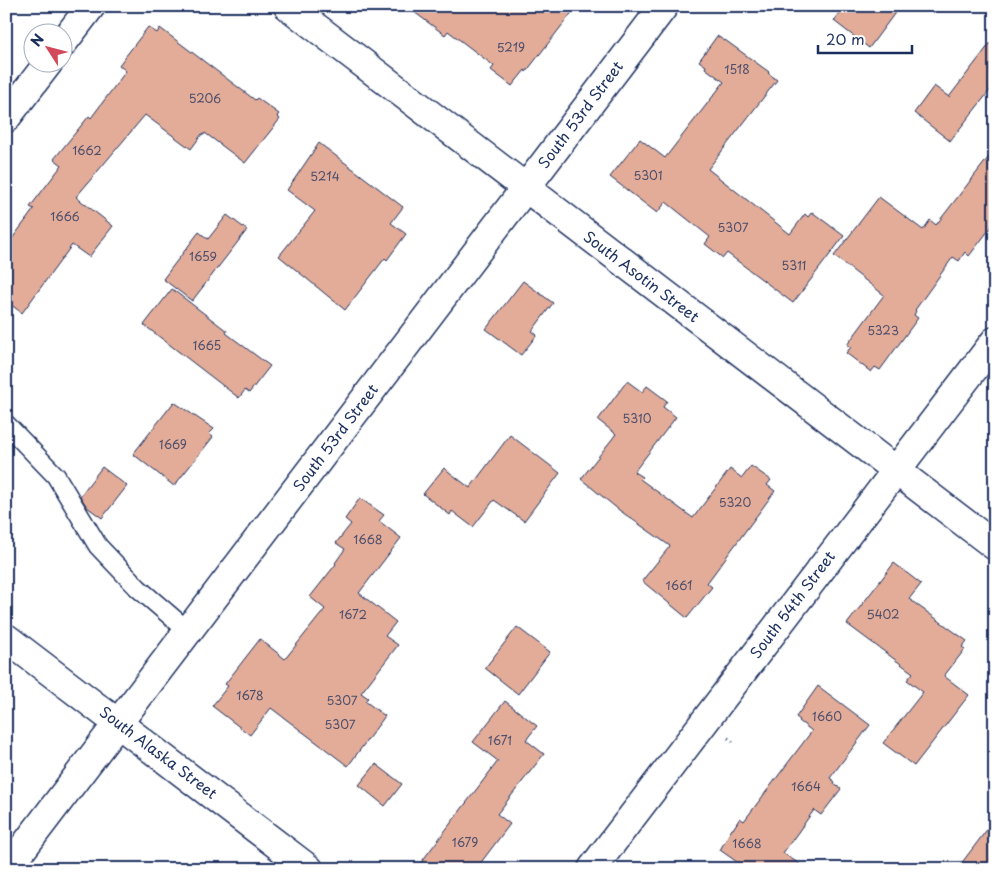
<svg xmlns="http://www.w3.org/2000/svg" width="1001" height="875" viewBox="0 0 1001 875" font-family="'Playpen Sans',sans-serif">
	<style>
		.building { fill: #e3ac98; stroke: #1b2f5e }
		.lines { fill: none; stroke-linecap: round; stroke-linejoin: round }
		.service-casing { stroke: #1b2f5e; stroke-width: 21 }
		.minor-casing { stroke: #1b2f5e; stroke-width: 31 }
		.tertiary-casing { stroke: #1b2f5e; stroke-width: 31 }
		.path { stroke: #1b2f5e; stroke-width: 3; stroke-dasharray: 1 4; stroke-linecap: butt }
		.service { stroke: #fff; stroke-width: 18 }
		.minor { stroke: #fff; stroke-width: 28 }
		.tertiary { stroke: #fff; stroke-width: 28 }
		.labels { text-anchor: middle; stroke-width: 4; stroke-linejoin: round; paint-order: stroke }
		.number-label { font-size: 12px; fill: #4d4e6c }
		.street-label { font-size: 15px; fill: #1b2f5e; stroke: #fff }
	</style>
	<rect width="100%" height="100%" fill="#fff"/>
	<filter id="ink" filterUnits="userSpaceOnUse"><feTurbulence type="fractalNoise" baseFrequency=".02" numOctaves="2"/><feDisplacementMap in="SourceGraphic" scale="10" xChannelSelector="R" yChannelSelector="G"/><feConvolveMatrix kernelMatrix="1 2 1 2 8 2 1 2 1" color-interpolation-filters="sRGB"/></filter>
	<g filter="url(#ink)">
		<path class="building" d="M406 6H577L526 72 525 70 512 86 491 70 494 66 448 31 445 35Z
			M845 6H900L869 48 834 21Z
			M148 27 157 33 160 28 255 100 257 98 279 114 277 116 280 119 245 163 205 133 204 135 202 134 191 149 145 115 76 197 113 226 89 257 72 245 22 313 6 301V247L34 209 30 207 62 165 54 159 89 116 91 118 126 71 119 65Z
			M717 36 725 41V40L769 72 768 73 777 80 708 169 790 234 805 214 808 217 812 212 844 236 793 303 727 253 723 258 705 244 710 237 666 202 657 213 610 177 640 139 665 158 724 82 705 68 706 66 699 61Z
			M995 37V84L950 141 914 113 934 86 949 97Z
			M319 143 403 207 391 223 406 234 387 260 385 258 345 310 279 256 315 211 287 190Z
			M995 149V222L969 256 965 252 959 261 953 257 915 310 916 311 914 315 918 318 880 370 875 367 871 372 846 353 851 347 847 345 884 295 834 256 879 197 923 230 930 220 936 225Z
			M227 215 247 230 192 301 163 279 199 232 208 239Z
			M523 281 553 303 532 331 537 335 521 355 486 329Z
			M172 289 227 331 226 333 270 366 249 393 245 390 239 398 144 325Z
			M627 381 642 392 647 386 667 401 663 407 676 417 634 472 642 477 640 479 693 518 730 469 742 478 751 466 771 480 767 485 775 491 707 583 712 587 687 618 642 581 670 546 619 510 581 479 616 434 598 420Z
			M174 402 214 429 209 434 213 437 174 486 133 454Z
			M510 435 560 473 524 521 494 500 473 527 452 511 450 515 423 494 444 468 470 488Z
			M102 467 127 486 102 518 87 507 80 496Z
			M360 498 384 515 379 521 401 538 359 593 396 622 385 636 398 645 361 693 368 698 365 701 385 716 348 766 271 708 250 735 212 706 228 686 225 684 260 639 285 659 325 609 310 597 336 564 335 563 345 549 336 543 351 524 345 519Z
			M894 563 921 584 909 599 967 641 962 647 965 649 944 676 969 695 914 766 883 743 923 692 907 680 913 673 847 624Z
			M517 627 550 652 518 694 485 668Z
			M818 686 870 725 830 778 835 782 834 784 841 789 821 815 814 810 783 853 807 869H747L720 850 732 829H733L740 818 744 821 812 731 799 721 800 720 796 717Z
			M505 701 537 726 526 740 544 754 497 814 510 824 476 869H416L498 761 473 742Z
			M376 764 402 784 385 806 359 785Z
			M995 819V869H957Z"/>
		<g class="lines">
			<defs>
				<path id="service" d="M6 424 56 476 98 546 138 588 188 631"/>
				<path id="minor" d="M288 6 995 546
					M62 44 91 6
					M6 118 49 62
					M7 869 664 6
					M592 869 995 341"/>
				<path id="tertiary" d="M6 638 309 869"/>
			</defs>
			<use href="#service" class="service-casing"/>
			<use href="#minor" class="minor-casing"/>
			<use href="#tertiary" class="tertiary-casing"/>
			<path class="path" d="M728 738 736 744"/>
			<use href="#service" class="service"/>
			<use href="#minor" class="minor"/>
			<use href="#tertiary" class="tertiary"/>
		</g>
	</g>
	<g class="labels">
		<g class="number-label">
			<text x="511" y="52">5219</text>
			<text x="737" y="74">1518</text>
			<text x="205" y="103">5206</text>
			<text x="87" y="155">1662</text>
			<text x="648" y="180">5301</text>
			<text x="325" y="181">5214</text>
			<text x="65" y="221">1666</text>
			<text x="733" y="232">5307</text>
			<text x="203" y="261">1659</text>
			<text x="794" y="270">5311</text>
			<text x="883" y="335">5323</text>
			<text x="207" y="350">1665</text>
			<text x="637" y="423">5310</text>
			<text x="173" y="449">1669</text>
			<text x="735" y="507">5320</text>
			<text x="368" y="544">1668</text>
			<text x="679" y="590">1661</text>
			<text x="353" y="619">1672</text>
			<text x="883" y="619">5402</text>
			<text x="250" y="700">1678</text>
			<text x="342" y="705">5307</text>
			<text x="827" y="721">1660</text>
			<text x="340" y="729">5307</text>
			<text x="500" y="745">1671</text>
			<text x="806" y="791">1664</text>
			<text x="465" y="847">1679</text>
			<text x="747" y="848">1668</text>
		</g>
		<g class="street-label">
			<text transform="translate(581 115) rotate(-53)" y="5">South 53rd Street</text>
			<text transform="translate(641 277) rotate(37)" y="5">South Asotin Street</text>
			<text transform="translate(336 438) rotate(-53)" y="5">South 53rd Street</text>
			<text transform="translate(793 605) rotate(-53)" y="5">South 54th Street</text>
			<text transform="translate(158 753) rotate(37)" y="5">South Alaska Street</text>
		</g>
	</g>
	<rect width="1001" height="875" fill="none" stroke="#fff" stroke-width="25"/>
	<rect x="12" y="12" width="976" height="850" fill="none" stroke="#1b2f5e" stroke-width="2" filter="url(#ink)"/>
	<g transform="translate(48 48) rotate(306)"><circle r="24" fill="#ffffff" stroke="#a4acbf"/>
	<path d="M0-4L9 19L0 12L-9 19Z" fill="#d1495b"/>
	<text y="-8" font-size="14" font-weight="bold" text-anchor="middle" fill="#1b2f5e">N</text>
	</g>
	<path d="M818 45v8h94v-8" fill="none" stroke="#1b2f5e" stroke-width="2.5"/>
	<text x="826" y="45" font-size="15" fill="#1b2f5e" stroke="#ffffff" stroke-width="4" paint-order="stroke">20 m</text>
</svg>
